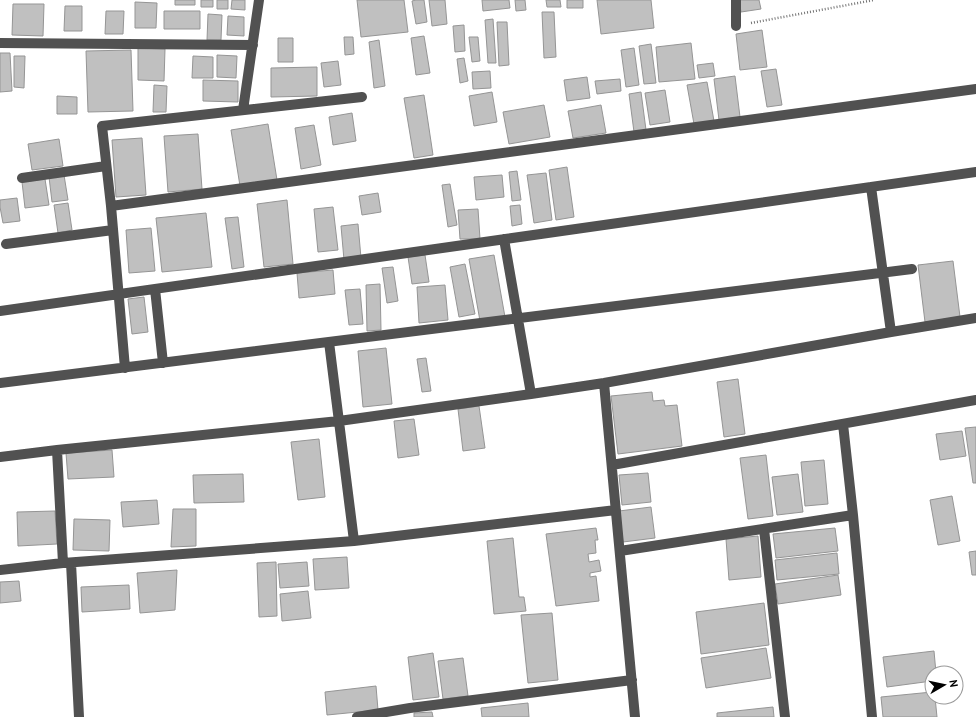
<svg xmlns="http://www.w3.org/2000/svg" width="976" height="717" viewBox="0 0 976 717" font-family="'PT Sans',sans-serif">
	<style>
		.building { fill: #c0c0c0; stroke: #959595 }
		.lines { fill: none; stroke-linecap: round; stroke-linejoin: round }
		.path { stroke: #737373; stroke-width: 2.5; stroke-dasharray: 1 2; stroke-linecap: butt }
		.minor { stroke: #515151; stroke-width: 10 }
	</style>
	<rect width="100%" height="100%" fill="#fff"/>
	<path class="building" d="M175 0H195V5H175Z
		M201 0H213V7H201Z
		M217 0H228V9H217Z
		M232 0H245V10L231 9Z
		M357 0H404L408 32 361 37Z
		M416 0H424L427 22 416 24 412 1Z
		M429 0H445L447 24 432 26Z
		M482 0H509L510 8 483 11Z
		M515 0H525L526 10 516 11Z
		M546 0H560L561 7H547Z
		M567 0H583V8H567Z
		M597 0H651L654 28 601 34Z
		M739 0H759L761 9 741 12Z
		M135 2 157 3 156 28H135Z
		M13 4H44L43 36 12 35Z
		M65 6H82V31H64Z
		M106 11H124L123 34H105Z
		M164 11H200V29H164Z
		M542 12H554L556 57 544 58Z
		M208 14 222 15 221 40H207Z
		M228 16 244 17V36L227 35Z
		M493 19 496 63H488L485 20Z
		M497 22H507L509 65 499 66Z
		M464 25 465 51 455 52 453 26Z
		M762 30 767 67 740 70 736 34Z
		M424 36 430 73 416 75 411 38Z
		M344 37H353L354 54 345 55Z
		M469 37H478L480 61 472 62Z
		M278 38H293V62H278Z
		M379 40 385 86 374 88 369 42Z
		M691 43 695 79 659 82 656 47Z
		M651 44 656 83 644 84 639 46Z
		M138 48 165 49 164 81 138 80Z
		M634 48 639 85 626 87 621 50Z
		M131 50 133 111 88 112 86 51Z
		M0 53H10L12 91 0 92Z
		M217 55 237 56 236 78 217 77Z
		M14 56H25L24 88 14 87Z
		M193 56 213 57V78H192Z
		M464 58 468 81 460 83 457 59Z
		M338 61 341 85 324 87 321 63Z
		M713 63 715 76 699 78 697 65Z
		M317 67V96L271 97V68Z
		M776 69 782 105 767 107 761 71Z
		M490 71 491 88 473 89 472 72Z
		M735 76 740 117 719 120 714 79Z
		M587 77 590 98 567 101 564 80Z
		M620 79 621 91 597 94 595 81Z
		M203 80 238 81V102L203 101Z
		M707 82 714 121 694 124 687 85Z
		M154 85 167 86 166 112H153Z
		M665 90 670 122 650 125 645 93Z
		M492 92 497 122 474 126 469 96Z
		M641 92 646 130 634 132 629 94Z
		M424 95 433 155 414 158 404 98Z
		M57 96 77 97V114H57Z
		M544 105 550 137 509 144 503 112Z
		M601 105 606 133 573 138 568 111Z
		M352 113 356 141 333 145 329 117Z
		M268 124 277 180 240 186 231 130Z
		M314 125 321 165 301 169 295 128Z
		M198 134 202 189 168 192 164 136Z
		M142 138 146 195 116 197 112 140Z
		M59 139 63 166 32 170 28 144Z
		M567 167 574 217 556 220 549 170Z
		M517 171 521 200 512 201 509 172Z
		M546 173 552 220 534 223 527 175Z
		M64 175 68 200 52 202 49 177Z
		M502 175 504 197 476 200 474 177Z
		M45 179 49 205 25 208 22 182Z
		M450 184 457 225 448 227 442 185Z
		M378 193 381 212 362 215 359 196Z
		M17 198 20 221 3 223 0 207V200Z
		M287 200 293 264 264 267 257 204Z
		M68 203 72 230 58 233 54 205Z
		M520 205 522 224 512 226 510 206Z
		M333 207 338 250 318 252 314 209Z
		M478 209 480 239H460L458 210Z
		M206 213 212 267 162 272 156 218Z
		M238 217 244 267 232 269 225 218Z
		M358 224 361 258 344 260 341 226Z
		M151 228 155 271 129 273 126 230Z
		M425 255 429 282 412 284 408 257Z
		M494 255 505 317 480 321 469 259Z
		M953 261 960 317 925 322 918 265Z
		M465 264 475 314 459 317 450 267Z
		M393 267 398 301 387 303 382 268Z
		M333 270 335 294 299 298 297 273Z
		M380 284 381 330 367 331 366 285Z
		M445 285 448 320 419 323 417 287Z
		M360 289 363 324 349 325 345 290Z
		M144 297 148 332 132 334 128 299Z
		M386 348 392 404 363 407 358 351Z
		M426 358 431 391 422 392 417 359Z
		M738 379 745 434 724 437 717 382Z
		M652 392 653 401 664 400 665 406 677 405 682 446 618 454 611 396Z
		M479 406 485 448 463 451 458 409Z
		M414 419 419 455 398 458 394 421Z
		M976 427V483H973L965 428Z
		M962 431 966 456 940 460 936 434Z
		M319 439 325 497 298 500 291 442Z
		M112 450 114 477 68 479 66 453Z
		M766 455 773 516 748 519 740 458Z
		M824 460 828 504 805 506 801 462Z
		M648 473 651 502 622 505 619 475Z
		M243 474 244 502 194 503 193 475Z
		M798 474 803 512 777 515 772 477Z
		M952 496 960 541 938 545 930 500Z
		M157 500 159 524 123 527 121 502Z
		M651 507 655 538 623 542 619 511Z
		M173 509H196V546L171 547Z
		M55 511 57 544 18 546 17 512Z
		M74 519 110 520 109 551 73 550Z
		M596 528 598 540H595L596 553 588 554 589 562 599 560 601 571 590 573V577L596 576 599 601 556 606 546 534Z
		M835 528 838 551 776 558 773 534Z
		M758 536 761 577 729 580 726 539Z
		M513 538 519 597H524L526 611 494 614 487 541Z
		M976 551V575H972L969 552Z
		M837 553 839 574 777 580 775 560Z
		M347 557 349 588 315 590 313 559Z
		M276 562 277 616 259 617 257 563Z
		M307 562 309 586 280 588 278 564Z
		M177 570 175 610 140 613 137 573Z
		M838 575 841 595 778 604 775 584Z
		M19 581 21 601 0 603V582Z
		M129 585 130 609 82 612 81 587Z
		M308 591 311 618 282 621 280 594Z
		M764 603 769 645 701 654 696 612Z
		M552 613 558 680 528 683 521 615Z
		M766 648 771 678 706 688 701 658Z
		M934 651 936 673H932V681L887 687 883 657Z
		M433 653 439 697 413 700 408 657Z
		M463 658 468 696 443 699 438 661Z
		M376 686 378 710 327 715 325 692Z
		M932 692V697H935L937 717H883L881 697Z
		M528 703 529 717H482L481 708Z
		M773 707 774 717H717V713Z
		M432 712 433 717H414V713Z"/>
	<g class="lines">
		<path class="path" d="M751 23 874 0"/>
		<path class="minor" d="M736 0V26
			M0 43 253 45
			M243 110 259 0
			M22 178 106 166
			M871 187 891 332
			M111 206 976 89
			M504 239 531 394
			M6 244 113 230
			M155 289 163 363
			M0 311 976 172
			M329 342 354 541
			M125 368 111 206 102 126 362 97
			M0 383 912 269
			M604 383 635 717
			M843 424 853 515 872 717
			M57 450 63 563
			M0 457 57 450 339 421 531 394 604 383 891 332 976 318
			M612 465 976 400
			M764 529 785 717
			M620 551 853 515
			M71 563 79 717
			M0 570 63 563 354 541 616 510
			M357 717 410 708 632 680"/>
	</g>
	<g transform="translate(944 685) rotate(81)"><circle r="19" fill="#ffffff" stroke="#999999"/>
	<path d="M0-3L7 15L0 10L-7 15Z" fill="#000000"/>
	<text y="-6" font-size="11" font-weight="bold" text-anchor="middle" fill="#000000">N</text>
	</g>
</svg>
